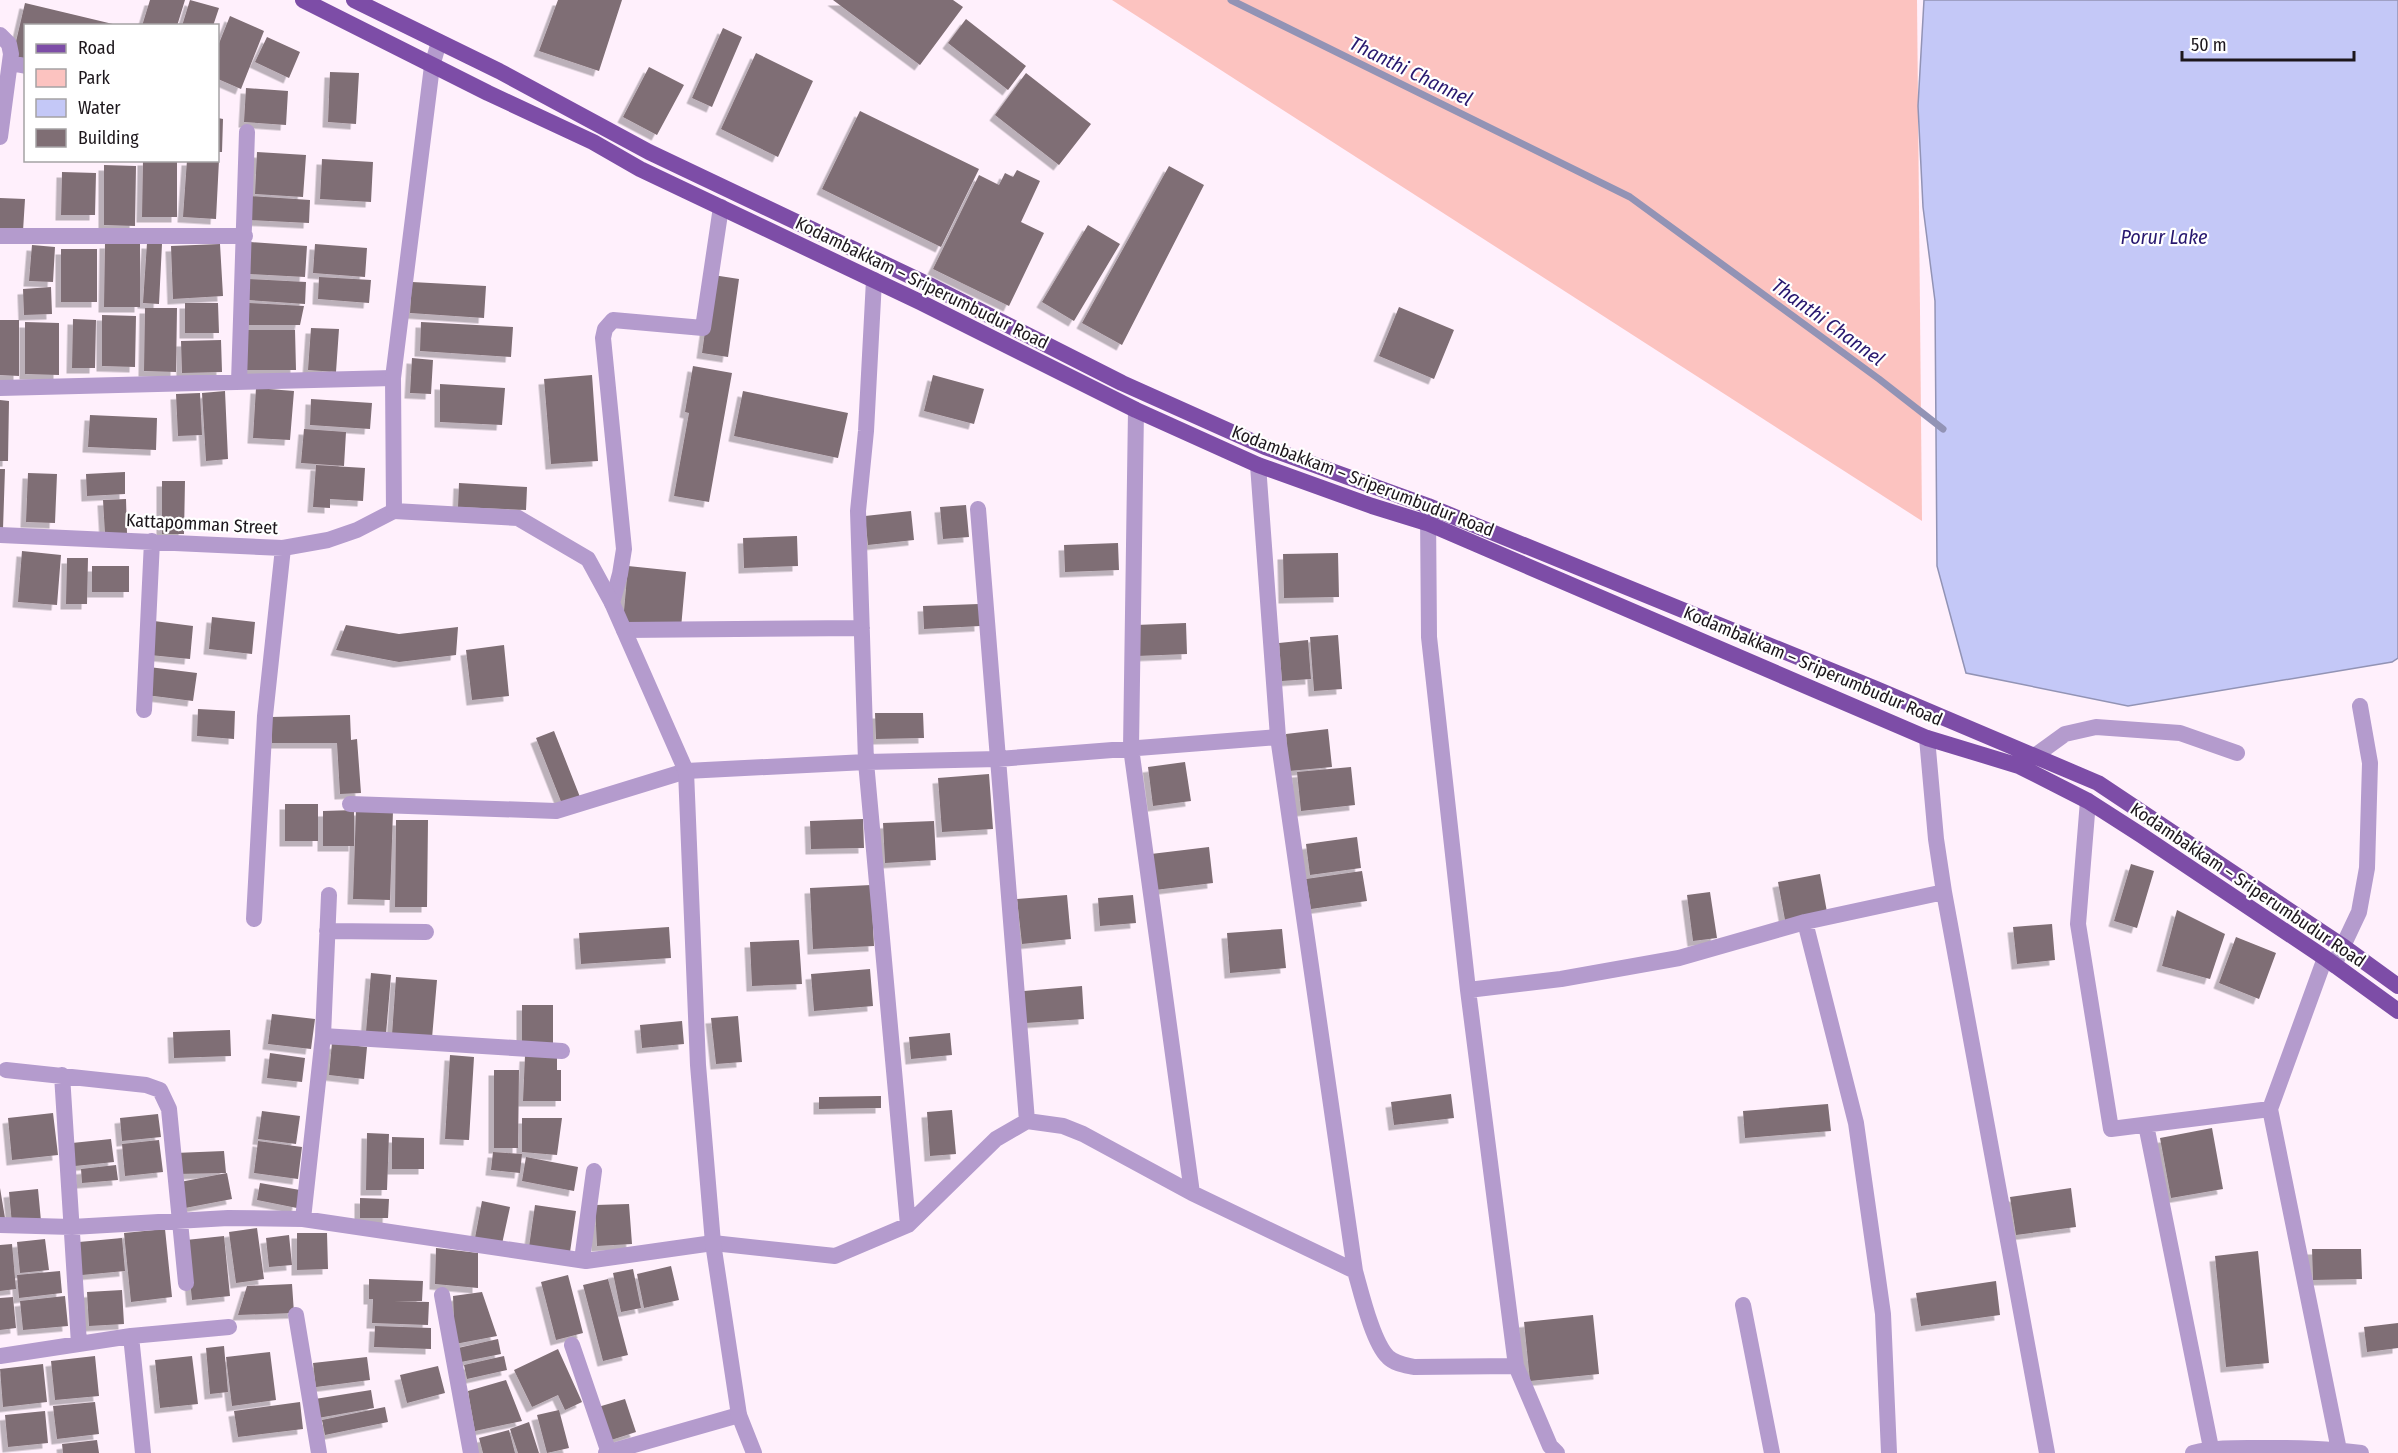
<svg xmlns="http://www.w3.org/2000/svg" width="2398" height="1453" viewBox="0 0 2398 1453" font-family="'Fira Sans Condensed',sans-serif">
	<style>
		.green { fill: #fcc3c0 }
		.water { fill: #c4c8f7; stroke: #9293b5; stroke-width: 1.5 }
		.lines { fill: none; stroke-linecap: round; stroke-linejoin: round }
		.stream { stroke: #9293b5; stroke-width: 7 }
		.building { fill: #7f6e74; filter: url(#shadow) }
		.minor { stroke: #b49bcd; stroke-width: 16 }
		.tertiary { stroke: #b49bcd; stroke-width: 16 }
		.primary { stroke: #7d4da7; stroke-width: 16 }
		.labels { text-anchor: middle; stroke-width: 4.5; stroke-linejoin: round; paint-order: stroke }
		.street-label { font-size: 18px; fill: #1d171c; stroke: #fff }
		.water-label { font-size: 20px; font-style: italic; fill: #28186f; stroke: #fff }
	</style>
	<defs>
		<filter id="shadow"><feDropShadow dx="-5.5" dy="5.5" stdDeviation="0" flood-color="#0004"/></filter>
	</defs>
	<rect width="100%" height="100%" fill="#fff0fc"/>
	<path class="green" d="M1112 0H1917L1922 521Z"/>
	<path class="water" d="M1924 0H2398V658L2392 662 2128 706 1966 673 1937 566 1935 301 1923 207 1918 106Z"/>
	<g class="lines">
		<path class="stream" d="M1231 0 1630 197 1879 379 1943 429"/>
	</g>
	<path class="building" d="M150 0H185L177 26H142Z
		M190 0 219 8 213 26H182Z
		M558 0H622L599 71 539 51Z
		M833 0H953L963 7 920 65Z
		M25 3 117 25V26H26V62L12 59Z
		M230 16 264 31 241 89 218 79V46Z
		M966 19 1026 66 1008 90 948 43Z
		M723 28 742 37 712 107 692 98Z
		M267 37 300 52 289 78 255 62Z
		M756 53 813 81 778 157 721 129Z
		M649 67 684 85 657 135 623 117Z
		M330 72 359 73 356 124 328 122Z
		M1026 73 1091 124 1059 165 995 115Z
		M246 88 288 91 286 125 244 122Z
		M860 111 979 169 941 247 822 189Z
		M218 118 223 119 222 152H218Z
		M257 152 306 155 303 197 255 194Z
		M322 159 373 162 371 202 320 199Z
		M143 160H177V217H142Z
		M187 160H219L216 219 183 217Z
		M104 165 136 166 135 226 104 225Z
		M1169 166 1204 185 1122 345 1082 323Z
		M1017 170 1040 181 1021 222 1044 233 1009 306 933 269 979 175 999 185 1005 173 1013 177Z
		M62 172 96 173 95 215H61Z
		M249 196 310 200 309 223 247 220Z
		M0 198 25 199 23 231 0 230Z
		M1088 225 1120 244 1074 321 1042 302Z
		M250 242 307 246 305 277 248 274Z
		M105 243H140V307H104Z
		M147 243 162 244 159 304 143 303Z
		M220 244 223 296 173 299 171 246Z
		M315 244 367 248 365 277 313 273Z
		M32 245 55 247 53 282 29 281Z
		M61 249H97V302H61Z
		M713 275 739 279 728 357 702 353Z
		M319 277 371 280 369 303 318 299Z
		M249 279 306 282 305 304 248 300Z
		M412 282 486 286 484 318 410 313Z
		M51 287 52 314 24 315 23 289Z
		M185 303H218L219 333H185Z
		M249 303 304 306 300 325H249Z
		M1399 307 1454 330 1434 379 1379 356Z
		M145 308H177L176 372 144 371Z
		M102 315 136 316 135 367 102 366Z
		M73 319 96 320 95 368H72Z
		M0 320H19V376L0 375Z
		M25 322 59 323V375L25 374Z
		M421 322 513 327 511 357 420 351Z
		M311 328 339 329 336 372 308 370Z
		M243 330H295L296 370H244Z
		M221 340 222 372 182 373 181 341Z
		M412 358 433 360 431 394 410 393Z
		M693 366 732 373 709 502 674 496 689 413 685 412Z
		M592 375 598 461 551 464 544 379Z
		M933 375 984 389 974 424 924 411Z
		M440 384 505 388 502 425 440 422Z
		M256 388 294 391 290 440 253 438Z
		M225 391 228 459 206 461 202 393Z
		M743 391 848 413 838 458 734 436Z
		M200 393 202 435 178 436 176 394Z
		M311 399 372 403 370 429 310 425Z
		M0 400 9 401 8 461H0Z
		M90 415 157 418 156 450 88 447Z
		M304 429 346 432 344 466 301 463Z
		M316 465 365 468 363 501 330 499V508L313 507Z
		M0 469H5L3 529H0Z
		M125 472V494L87 496 86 474Z
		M28 473 57 474 55 523 26 522Z
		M162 481H185L184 534H162Z
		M459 483 527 487 526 510 458 507Z
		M126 499 127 533 105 534 103 500Z
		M966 505 969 537 943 539 940 507Z
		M911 511 914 540 868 545 865 516Z
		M797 536 798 566 744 568 743 538Z
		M1118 543 1119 570 1065 572 1064 545Z
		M22 551 61 555 57 605 18 602Z
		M1338 553 1339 597 1284 598 1283 554Z
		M67 558H88L87 604H66Z
		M92 566H129V592H92Z
		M628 566 686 572 681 628 623 622Z
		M979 604 980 626 924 629 923 606Z
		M212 617 255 622 252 654 209 649Z
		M154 621 193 626 190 659 150 655Z
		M1186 623 1187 654 1137 656 1136 625Z
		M346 625 399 634 458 627 456 655 399 662 336 650Z
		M1338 635 1342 689 1314 691 1310 637Z
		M1308 640 1311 679 1282 681 1279 643Z
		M504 645 509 696 472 700 466 650Z
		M149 667 197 673 193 701 146 695Z
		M198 709 235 711 234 739 197 736Z
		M875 713H923L924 738 876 739Z
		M350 715 351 740 357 739 361 793 340 794 337 743H272L271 717Z
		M1328 729 1332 767 1289 771 1286 734Z
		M554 731 580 797 562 804 536 738Z
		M1185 762 1191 801 1153 806 1148 767Z
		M1351 767 1355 805 1301 811 1297 772Z
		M989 774 993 829 942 832 938 778Z
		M285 804H318V841H285Z
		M354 810V846H323V811Z
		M356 810 393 811 390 900 353 899Z
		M863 819 864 848 811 849 810 821Z
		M396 820H428L427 907H395Z
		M934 821 936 860 885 863 883 823Z
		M1357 837 1361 868 1310 875 1306 844Z
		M1209 847 1213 883 1155 890 1151 854Z
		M2131 864 2154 871 2137 928 2114 921Z
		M1362 871 1367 901 1311 909 1306 879Z
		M1820 874 1827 912 1785 920 1778 882Z
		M871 885 874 946 813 949 810 888Z
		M1710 892 1717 938 1693 941 1687 895Z
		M1067 895 1071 939 1022 944 1017 899Z
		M1133 895 1136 923 1100 926 1098 898Z
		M2177 910 2225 934 2210 979 2162 966Z
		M2052 924 2055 960 2017 964 2013 927Z
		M669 927 671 958 581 964 579 933Z
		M1282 929 1286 968 1230 973 1227 933Z
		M2236 937 2276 953 2259 999 2219 983Z
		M799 940 802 984 752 986 750 942Z
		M870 969 873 1006 814 1011 811 974Z
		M371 973 391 975 386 1034 366 1032Z
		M396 977 437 980 432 1038 392 1035Z
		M1082 986 1084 1019 1026 1023 1024 991Z
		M522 1005H553V1047L522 1046Z
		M272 1014 315 1019 311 1049 268 1044Z
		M738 1016 742 1062 716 1064 711 1018Z
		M682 1021 684 1044 642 1048 640 1025Z
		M230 1030 231 1056 174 1058 173 1032Z
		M950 1033 952 1055 911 1059 909 1037Z
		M332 1043 367 1047 364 1079 329 1075Z
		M270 1053 305 1058 302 1082 267 1078Z
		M450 1055 474 1057 469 1140 445 1139Z
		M525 1056H557V1070H561V1101H523Z
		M494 1070H519L518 1148H494Z
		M1451 1094 1454 1118 1394 1125 1391 1102Z
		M881 1096V1108L819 1109V1097Z
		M1828 1104 1831 1131 1745 1138 1743 1111Z
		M952 1110 956 1154 930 1156 927 1112Z
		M262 1111 300 1116 296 1144 258 1139Z
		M53 1113 58 1155 12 1160 8 1118Z
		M158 1114 161 1137 122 1141 120 1118Z
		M522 1118H562L557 1155 522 1152Z
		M2212 1128 2223 1189 2171 1198 2160 1138Z
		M367 1133 389 1134 387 1190H366Z
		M392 1137 424 1138V1169H392Z
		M111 1139 114 1162 75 1166 72 1143Z
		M159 1140 163 1172 125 1176 122 1144Z
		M258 1141 302 1147 298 1179 254 1173Z
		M224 1151 226 1173 176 1174 175 1153Z
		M493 1152 522 1154 520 1173 491 1170Z
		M526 1157 578 1167 574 1191 522 1181Z
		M116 1165 118 1180 82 1183 81 1169Z
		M227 1173 232 1199 185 1208 180 1182Z
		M260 1183 300 1190 297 1208 257 1200Z
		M0 1188 5 1218H0Z
		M2071 1188 2076 1227 2016 1235 2010 1197Z
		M38 1189 41 1221 12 1224 9 1192Z
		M360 1198 389 1199 388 1218H360Z
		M482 1201 510 1207 502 1244 475 1238Z
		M629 1204 632 1244 597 1246 595 1205Z
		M535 1205 576 1211 570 1252 529 1247Z
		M257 1228 264 1279 236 1283 229 1232Z
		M165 1229 172 1297 131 1302 124 1233Z
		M297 1233H327L328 1269 297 1270Z
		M289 1235 292 1265 269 1267 266 1238Z
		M224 1236 230 1296 192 1300 186 1240Z
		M122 1238 125 1271 82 1275 79 1242Z
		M45 1239 49 1270 20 1273 17 1242Z
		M12 1244 16 1289 0 1291V1245Z
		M436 1248 478 1253V1288L435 1284Z
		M2312 1249H2361L2362 1279 2313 1280Z
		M2258 1251 2269 1363 2226 1367 2215 1256Z
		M671 1266 679 1300 644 1308 637 1274Z
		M633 1269 641 1308 621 1312 613 1273Z
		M60 1271 62 1293 19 1298 17 1275Z
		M568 1275 583 1333 556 1340 541 1282Z
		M369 1279 423 1281 422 1301H394L429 1302 428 1325 372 1323 373 1299H369Z
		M608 1279 628 1355 603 1361 583 1285Z
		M1996 1281 2000 1315 1921 1326 1916 1293Z
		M292 1284 294 1313 238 1315 247 1286Z
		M122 1290 124 1324 89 1326 87 1292Z
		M482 1292 497 1336 455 1344 453 1296Z
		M65 1296 68 1326 23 1330 20 1301Z
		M13 1297 16 1328 0 1330V1298Z
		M1593 1315 1599 1374 1530 1381 1524 1322Z
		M2398 1323V1348L2367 1352 2364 1327Z
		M375 1326 431 1328V1349L374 1347Z
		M498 1339 501 1354 461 1362 458 1348Z
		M224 1346 228 1392 210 1394 206 1348Z
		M558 1349 582 1402 565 1410 558 1395 532 1407 514 1370Z
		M270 1352 276 1400 232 1406 226 1357Z
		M95 1356 99 1396 55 1400 51 1361Z
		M192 1356 198 1404 160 1408 155 1360Z
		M504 1356 507 1370 467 1379 464 1365Z
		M367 1357 370 1380 316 1387 313 1363Z
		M43 1364 47 1402 3 1407 0 1369Z
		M438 1366 445 1393 407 1403 400 1375Z
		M506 1380 522 1421 475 1431 468 1391Z
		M371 1390 374 1408 318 1418 315 1399Z
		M625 1399 636 1432 608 1441 598 1407Z
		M95 1402 99 1434 57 1439 53 1406Z
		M300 1402 303 1429 238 1437 234 1411Z
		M385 1407 388 1422 325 1435 322 1420Z
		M559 1410 569 1448 547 1453 537 1415Z
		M45 1411 48 1443 8 1447 5 1415Z
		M529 1422 539 1453H518L510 1429Z
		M509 1430 515 1453H483L479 1438Z
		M97 1440 99 1453H63L62 1444Z"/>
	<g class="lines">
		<path class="minor" d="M0 35 9 44 11 54 0 137
			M10 63 26 66
			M0 236H245
			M874 280 866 431 858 511 866 762 908 1225
			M239 382 247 132
			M0 388 393 378
			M1136 410 1131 748 1192 1193
			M1258 465 1278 737 1355 1271C1361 1292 1373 1343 1388 1357 1395 1364 1405 1365 1414 1367L1516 1366
			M978 509 1027 1121
			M1428 511 1429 637 1468 990 1516 1366 1550 1446 1557 1453
			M0 535 283 548 328 540 357 530 394 511
			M612 603 620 574 624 549 603 338 605 329 613 320 703 328 721 207
			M624 630 862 628
			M144 710 152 541
			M1927 738 1936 839 1944 892 2047 1453
			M2036 755 2065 734 2096 727 2180 733 2237 753
			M2088 801 2078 924 2111 1129 2270 1109
			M350 804 556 811 686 771 866 762 998 759 1278 737
			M254 919 265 716 283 548
			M327 931 426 932
			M2325 958 2270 1109 2339 1450
			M2334 965 2359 912 2367 868 2370 763 2360 706
			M1468 990 1561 979 1679 958 1805 922
			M323 1036 562 1051
			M6 1070 146 1085 160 1090 169 1109 186 1283
			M62 1075 79 1344
			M2146 1125 2211 1448
			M303 1219 323 1036 329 895
			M0 1225 72 1227 228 1218 303 1219 586 1261 713 1243 835 1256 908 1225 996 1139 1027 1121 1063 1126 1083 1134 1192 1193 1355 1271
			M582 1260 594 1171
			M442 1295 471 1453
			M1743 1305 1772 1453
			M296 1315 319 1453
			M131 1336 143 1453
			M572 1345 609 1453
			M0 1356 131 1336 229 1327
			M606 1453 739 1415
			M1889 1453 1883 1314 1856 1123 1805 922 1944 892
			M2193 1453C2216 1447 2239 1448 2263 1448 2296 1448 2329 1448 2361 1453"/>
		<path class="tertiary" d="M439 42 432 66 393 378 394 511 518 518 588 559 612 603 686 771 698 1065 713 1243 739 1415 754 1453"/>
		<path class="primary" d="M303 0 488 93 593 142 640 169 920 302 1136 410 1258 465 1372 506 1427 523 1927 738 2019 766 2088 801 2141 835 2325 958 2398 1011
			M354 0 499 71 649 152 929 285 1122 383 1265 447 1428 506 1876 689 2098 783 2344 947 2398 986"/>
	</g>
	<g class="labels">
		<g class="street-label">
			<text transform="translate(922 283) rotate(26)" y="6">Kodambakkam – Sriperumbudur Road</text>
			<text transform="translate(1363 481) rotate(21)" y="6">Kodambakkam – Sriperumbudur Road</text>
			<text transform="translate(202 524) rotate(3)" y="6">Kattapomman Street</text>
			<text transform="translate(1813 666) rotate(23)" y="6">Kodambakkam – Sriperumbudur Road</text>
			<text transform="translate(2248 885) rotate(34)" y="6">Kodambakkam – Sriperumbudur Road</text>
		</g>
		<g class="water-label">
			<text transform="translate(1411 71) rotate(26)" y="7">Thanthi Channel</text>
			<text x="2164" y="244">Porur Lake</text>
			<text transform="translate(1828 322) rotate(36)" y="7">Thanthi Channel</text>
		</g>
	</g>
	<rect x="24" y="24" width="195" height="138" fill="#ffffff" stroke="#a5a2a4" stroke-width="1.5"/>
	<rect x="36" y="44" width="30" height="9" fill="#7d4da7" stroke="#a5a2a4" stroke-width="1.5"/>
	<text x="78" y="54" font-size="18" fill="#1d171c">Road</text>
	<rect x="36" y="69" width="30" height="18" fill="#fcc3c0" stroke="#a5a2a4" stroke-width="1.5"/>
	<text x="78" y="84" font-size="18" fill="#1d171c">Park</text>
	<rect x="36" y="99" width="30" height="18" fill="#c4c8f7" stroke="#a5a2a4" stroke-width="1.5"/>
	<text x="78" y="114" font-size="18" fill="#1d171c">Water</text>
	<rect x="36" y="129" width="30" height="18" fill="#7f6e74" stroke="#a5a2a4" stroke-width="1.5"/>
	<text x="78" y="144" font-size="18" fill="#1d171c">Building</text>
	<path d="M2182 51v9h172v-9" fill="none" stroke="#1d171c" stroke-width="3"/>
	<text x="2191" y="51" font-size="18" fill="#1d171c" stroke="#ffffff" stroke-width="4.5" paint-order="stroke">50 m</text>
</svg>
